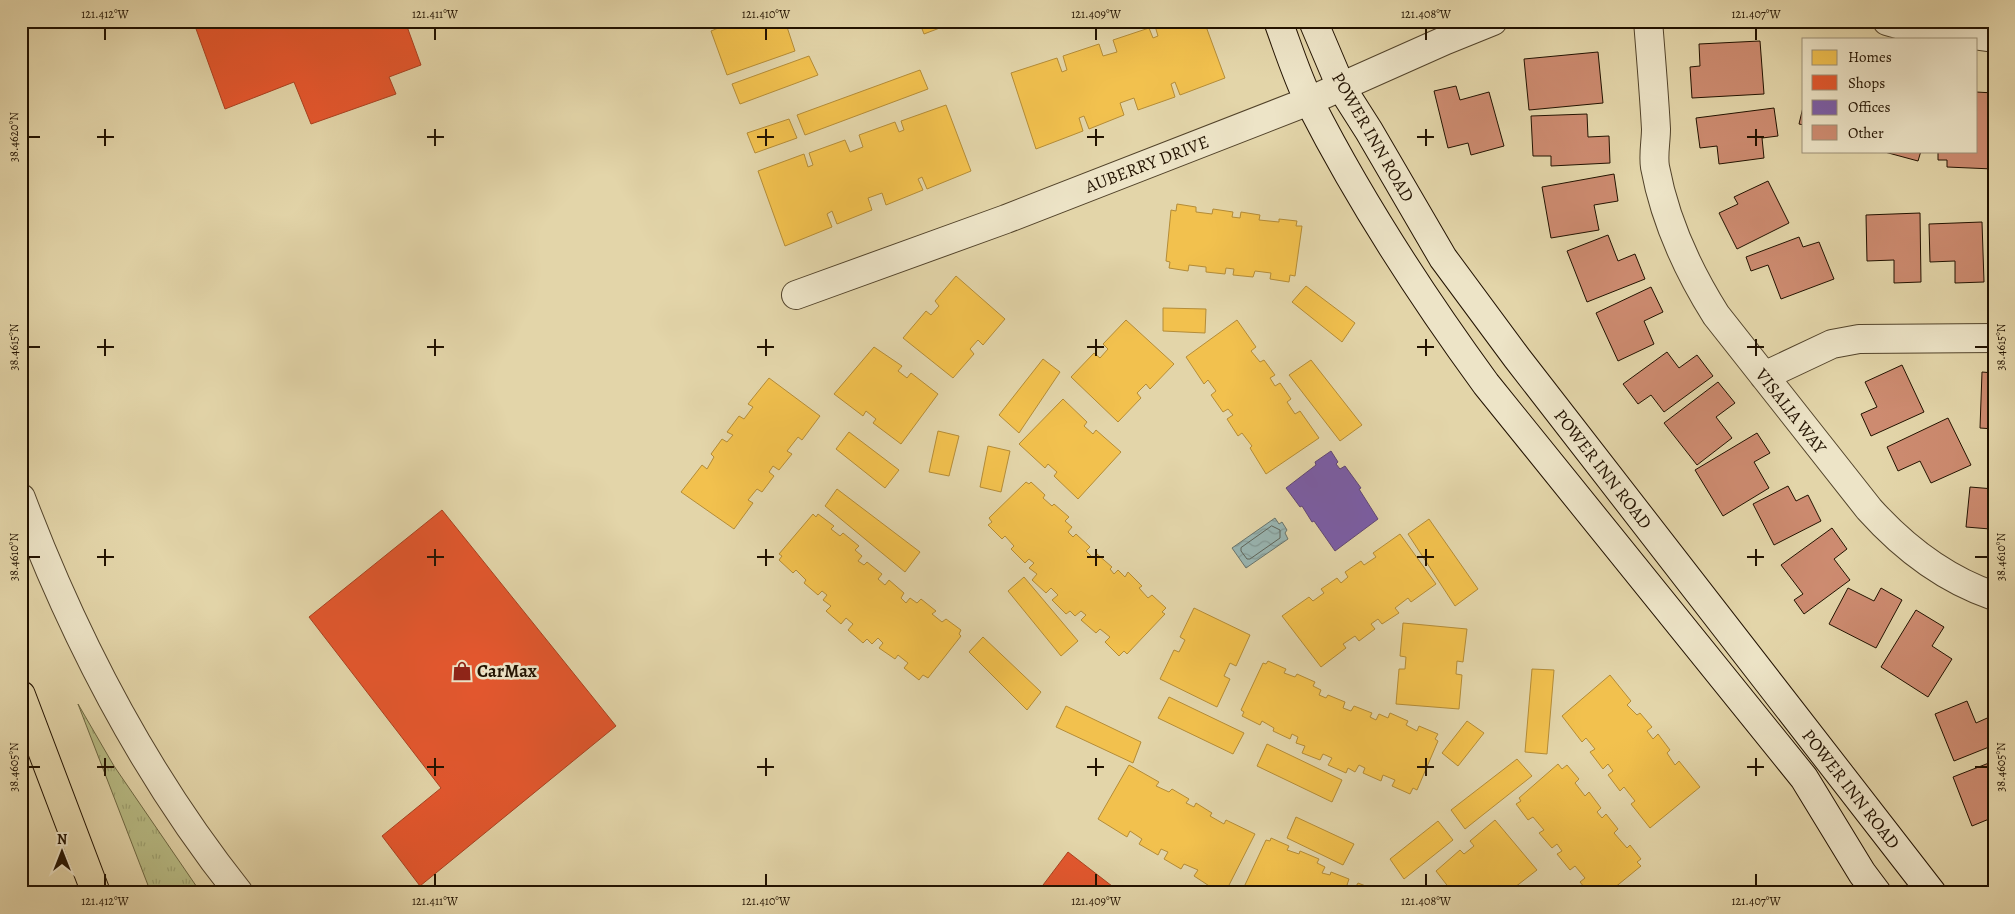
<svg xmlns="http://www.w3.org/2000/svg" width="2015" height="914" viewBox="0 0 2015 914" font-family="Alegreya,serif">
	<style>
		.grass { fill: url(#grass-tufts); stroke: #6d6742 }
		.water { fill: url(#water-waves); stroke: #69746b }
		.homes { fill: #f2c14e; stroke: #b48c37 }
		.shops { fill: #e4572e; stroke: #aa4220 }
		.offices { fill: #7b5ea7; stroke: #604775 }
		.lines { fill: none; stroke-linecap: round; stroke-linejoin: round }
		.shore { stroke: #5e645a; stroke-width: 1 }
		.building { fill: #cd8b70; stroke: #221200 }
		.minor-casing { stroke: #52432a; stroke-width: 30 }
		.tertiary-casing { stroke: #52432a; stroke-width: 30 }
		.secondary-casing { stroke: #221200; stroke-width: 30 }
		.motorway-casing { stroke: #221200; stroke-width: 30 }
		.minor { stroke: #ede4c7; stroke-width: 28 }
		.tertiary { stroke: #ede4c7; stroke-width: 28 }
		.secondary { stroke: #ede4c7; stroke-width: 28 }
		.motorway { stroke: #e3d5a9; stroke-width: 28 }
		.ticks { fill: none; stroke: #221200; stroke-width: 2 }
		.labels { text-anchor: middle; stroke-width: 5; stroke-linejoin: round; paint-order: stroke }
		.street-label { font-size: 18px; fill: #221200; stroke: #ede4c7 }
		.poi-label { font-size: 18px; font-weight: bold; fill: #221200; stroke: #ede4c7; text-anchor: start }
		.neatline { fill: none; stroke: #221200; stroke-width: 2 }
		.ticks-label { font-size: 12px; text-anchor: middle; fill: #221200 }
	</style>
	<defs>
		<pattern id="grass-tufts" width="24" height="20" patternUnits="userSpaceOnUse" patternTransform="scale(1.25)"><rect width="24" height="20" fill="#b8bc85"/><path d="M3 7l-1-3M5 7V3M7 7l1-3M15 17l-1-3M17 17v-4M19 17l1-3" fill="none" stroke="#9ea171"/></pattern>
		<pattern id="water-waves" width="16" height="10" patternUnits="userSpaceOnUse" patternTransform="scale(1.25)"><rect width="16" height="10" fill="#99b6b3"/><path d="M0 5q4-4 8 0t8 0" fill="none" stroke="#849b98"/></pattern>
	</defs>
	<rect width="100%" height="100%" fill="#e3d5a9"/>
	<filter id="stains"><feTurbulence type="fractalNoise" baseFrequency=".004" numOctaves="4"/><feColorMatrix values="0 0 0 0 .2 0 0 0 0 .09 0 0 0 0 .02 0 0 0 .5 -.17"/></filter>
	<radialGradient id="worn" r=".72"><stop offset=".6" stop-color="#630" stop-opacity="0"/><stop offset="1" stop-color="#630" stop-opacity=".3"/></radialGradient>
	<path class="grass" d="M78 704 114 766 201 893H151Z"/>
	<path class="water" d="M1275 518 1279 524 1282 522 1287 530 1285 533 1288 539 1246 568 1232 548Z"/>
	<path class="homes" d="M707 21H785L795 51 727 75 711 31 723 26 721 22 709 26Z
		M919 21H958L924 34Z
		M1170 21H1204L1225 78 1180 95 1175 82 1171 84 1175 97 1138 110 1134 98 1120 103 1124 115 1089 129 1084 116 1079 118 1083 131 1036 149 1011 73 1057 58 1062 72 1067 70 1063 56 1099 44 1103 56 1117 52 1113 40 1149 28 1153 38 1158 36 1155 26Z
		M809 56 818 75 740 104 732 84Z
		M920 70 928 89 805 135 797 115Z
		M946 105 971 171 927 189 922 177 918 179 923 190 886 205 882 193 868 198 872 210 837 224 832 211 827 214 832 227 785 246 758 171 804 154 808 167 813 165 809 153 845 140 850 152 863 147 859 135 895 122 899 132 904 130 901 121Z
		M789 119 797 138 755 153 747 133Z
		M1177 204 1196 207V212L1212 214 1213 209 1233 212 1232 217 1240 218 1241 212 1260 215 1259 220 1279 222V219L1297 221 1296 226H1302L1295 276 1290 275 1289 282 1270 279 1271 273 1255 271 1253 277 1233 275 1234 269 1226 268 1225 274 1206 272V267L1189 265 1188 271 1169 268 1170 262 1166 261 1171 210 1176 211Z
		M956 276 1005 319 983 345 978 340 970 349 974 354 953 378 903 338 926 311 931 315 939 306 935 301Z
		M1306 286 1355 323 1342 342 1292 302Z
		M1163 308 1206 309 1205 333 1163 331Z
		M1126 320 1174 364 1150 389 1146 384 1137 393 1141 398 1118 422 1071 377 1094 353 1100 358 1108 349 1103 344Z
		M1237 320 1256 347 1251 351 1260 362 1264 360 1275 375 1270 378 1275 386 1280 383 1291 399 1287 402 1295 414 1300 411 1319 438 1266 474 1250 448 1252 446 1242 433 1238 436 1227 419 1233 415 1228 409 1223 412 1211 395 1216 391 1208 380 1204 384 1186 357Z
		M874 347 902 366 898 371 907 378 911 373 938 394 901 444 873 423 876 419 866 411 863 416 834 394Z
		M1043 359 1060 372 1019 433 999 415Z
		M1311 360 1362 425 1340 441 1289 375Z
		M769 378 820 416 802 440 798 437 787 451 792 454 779 470 773 466 769 472 774 476 762 492 757 489 748 500 753 503 734 529 681 492 702 465 707 469 714 457 711 454 722 439 727 442 733 435 727 432 739 416 744 419 753 407 748 404Z
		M1063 399 1087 422 1084 426 1093 434 1096 430 1121 452 1078 499 1054 476 1057 472 1048 464 1045 468 1019 444Z
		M938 431 959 436 949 476 929 472Z
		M849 432 899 470 885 488 836 449Z
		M988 446 1010 451 1001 492 980 487Z
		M1026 482 1029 484 1031 482 1045 495 1043 498 1052 506 1054 504 1069 517 1065 521 1072 527 1068 532 1073 537 1076 534 1090 547 1086 551 1093 558 1097 554 1112 567 1110 569 1114 574 1118 570 1125 577 1128 572 1142 586 1139 588 1148 598 1152 595 1166 608 1162 612 1165 614 1127 654 1124 651 1119 656 1105 642 1110 637 1100 629 1096 633 1081 620 1086 615 1081 611 1075 616 1070 611 1066 614 1052 600 1058 595 1051 588 1046 593 1032 580 1037 574 1029 568 1034 563 1029 559 1025 563 1011 549 1014 546 1005 536 1002 539 988 525 992 522 989 518Z
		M837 489 920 552 905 572 825 506Z
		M813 514 816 517 818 514 834 526 831 529 840 536 843 533 859 546 855 550 862 556 858 561 864 565 867 562 882 574 878 579 885 585 889 580 904 593 901 598 906 603 910 598 917 603 921 599 936 611 932 614 942 622 946 619 961 630 959 634 961 636 928 678 923 675 919 680 904 668 908 663 898 655 895 659 879 648 883 643 878 638 872 644 867 639 863 643 848 630 853 624 846 618 841 624 826 611 831 606 823 600 827 595 822 591 818 595 804 583 806 580 796 570 793 573 779 560 782 556 779 554Z
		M1429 519 1478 589 1455 606 1408 534Z
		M1400 534 1436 584 1411 602 1408 598 1395 608 1399 613 1382 624 1378 619 1371 624 1375 629 1359 641 1355 636 1343 644 1346 648 1321 667 1282 616 1309 597 1313 601 1324 593 1321 589 1337 578 1341 583 1348 577 1345 572 1361 561 1364 565 1376 557 1373 553Z
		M1024 577 1078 641 1061 656 1008 591Z
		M1194 608 1250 635 1236 666 1230 663 1224 676 1230 679 1217 707 1160 679 1174 650 1179 652 1185 640 1180 637Z
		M1403 623 1467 629 1463 662 1457 661 1456 674 1462 675 1459 709 1396 704 1399 669H1405L1406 657 1400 656Z
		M983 637 1041 692 1027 710 969 652Z
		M1268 661 1286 669 1284 673 1295 677 1297 674 1315 682 1313 686 1321 690 1319 695 1326 698 1328 695 1345 702 1343 708 1351 711 1354 706 1372 713 1370 717 1376 720 1379 714 1388 718 1390 713 1408 721 1406 725 1417 731 1419 726 1438 734 1435 739 1438 741 1417 790 1413 788 1410 794 1392 786 1395 780 1383 775 1381 781 1363 773 1365 768 1359 765 1355 772 1348 768 1346 773 1328 765 1332 758 1323 754 1320 760 1302 753 1305 746 1296 743 1298 737 1292 734 1290 739 1273 731 1274 728 1262 721 1260 725 1242 716 1244 712 1241 710 1263 663 1266 664Z
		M1532 669 1554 670 1547 754 1525 752Z
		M1610 675 1631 701 1627 705 1637 715 1640 713 1652 727 1647 731 1653 739 1658 734 1670 750 1667 753 1675 765 1679 761 1700 787 1650 828 1631 804 1635 801 1624 787 1620 791 1608 775 1613 771 1608 764 1603 769 1590 752 1595 749 1586 738 1582 742 1562 716Z
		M1169 697 1244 733 1233 754 1158 718Z
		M1066 706 1141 742 1133 763 1056 727Z
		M1467 721 1484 733 1458 766 1442 753Z
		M1267 744 1342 780 1332 802 1257 766Z
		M1517 759 1532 776 1465 829 1451 810Z
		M1558 764 1562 769 1567 765 1579 779 1575 783 1585 796 1589 792 1601 808 1597 812 1602 818 1606 814 1618 829 1614 833 1627 848 1630 845 1641 859 1637 862 1641 866 1608 893H1589L1580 882 1585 878 1575 866 1570 870 1557 854 1562 851 1557 844 1552 848 1539 833 1544 830 1533 817 1528 820 1516 804 1521 801 1519 798Z
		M1129 765 1159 782 1156 786 1169 792 1172 789 1189 799 1186 803 1194 807 1196 803 1212 813 1210 816 1224 824 1226 820 1255 834 1225 893H1220L1194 876 1198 870 1184 864 1181 869 1164 859 1168 852 1161 849 1158 855 1139 844 1142 839 1130 831 1127 837 1098 819Z
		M1296 817 1354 844 1343 865 1287 838Z
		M1495 820 1537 870 1510 891 1507 887 1500 893H1453L1436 871 1460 850 1464 854 1474 846 1470 841Z
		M1438 821 1453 840 1404 879 1390 859Z
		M1271 838 1289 846 1287 850 1299 854 1300 851 1319 859 1317 863 1325 867 1322 873 1330 875 1331 872 1349 879 1347 885 1355 888 1358 883 1376 890 1375 893H1246L1248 889 1244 887 1266 840 1270 841Z"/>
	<path class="shops" d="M208 21H405L421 65 389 77 396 94 311 124 294 82 225 109 195 26Z
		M442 510 616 726 420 886 382 836 441 788 309 617Z
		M1068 852 1121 893H1037Z"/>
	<path class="offices" d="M1331 451 1338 462 1336 464 1340 469 1345 466 1361 488 1359 489 1378 519 1335 551 1314 521 1312 522 1302 506 1300 507 1286 488 1316 465 1315 462Z"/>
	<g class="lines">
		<path class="shore" d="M1272 526 1280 530V538L1250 559H1247L1241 551V548Z"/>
	</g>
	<path class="building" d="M1760 41 1764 94 1692 98 1690 67 1700 66 1699 44Z
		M1598 52 1603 103 1529 110 1524 59Z
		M1456 86 1460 100 1489 92 1504 146 1471 155 1468 143 1448 148 1434 91Z
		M1976 92 1994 93 1993 169 1947 167V160H1938V151H1976Z
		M1804 103V125L1799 124Z
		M1774 108 1778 136 1762 138 1764 158 1719 164 1717 146 1700 148 1696 118Z
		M1587 114 1588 137 1609 136 1610 163 1551 166V156H1533L1531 116Z
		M1881 151H1921L1918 161Z
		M1614 174 1618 201 1594 205 1599 230 1551 238 1542 187Z
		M1768 181 1789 223 1737 249 1719 213 1738 204 1734 197Z
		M1920 213 1921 282 1894 283V260L1867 261 1866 215Z
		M1982 222 1984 282 1955 283V261L1930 262 1929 224Z
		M1988 223H1994V282H1989Z
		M1608 235 1618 261 1635 254 1645 279 1587 302 1567 251Z
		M1799 237 1803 247 1819 242 1834 279 1781 299 1768 265 1751 271 1746 257Z
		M1651 287 1663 312 1644 321 1654 344 1618 361 1596 313Z
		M1667 352 1679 368 1697 355 1713 376 1664 412 1651 395 1638 404 1623 384Z
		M1902 365 1924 412 1871 436 1861 414 1877 407 1865 382Z
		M1982 372 1994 373V429L1980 428Z
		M1718 382 1735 403 1716 417 1732 438 1697 465 1664 423Z
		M1948 418 1971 465 1931 483 1920 461 1898 471 1887 447Z
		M1757 433 1770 453 1754 462 1769 488 1723 516 1695 470Z
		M1788 486 1796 501 1808 495 1821 521 1774 545 1753 504Z
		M1970 487 1994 489V550H1988L1990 529 1966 527Z
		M1832 528 1847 549 1834 559 1850 580 1804 614 1794 600 1803 594 1781 565Z
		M1848 588 1874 601 1881 588 1902 600 1876 648 1829 624Z
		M1916 610 1944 627 1932 646 1952 659 1928 697 1881 667Z
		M1967 701 1976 723 1994 715V745L1954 761 1935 714Z
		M1994 761V817L1972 826 1953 777Z"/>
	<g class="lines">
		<defs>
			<path id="minor" d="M1648 21C1651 57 1654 93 1656 129 1656 141 1653 155 1655 167 1665 221 1687 269 1716 315L1869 509C1904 548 1944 579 1994 596
				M796 295 1006 219 1309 101
				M1764 376 1832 344 1859 339 1994 338"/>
			<path id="tertiary" d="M1887 21 1901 25 1994 38
				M1309 101 1446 40 1493 21
				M21 498C74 638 145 775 239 893"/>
			<path id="secondary" d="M1278 21C1288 48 1297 77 1310 103 1360 201 1421 295 1486 384L1804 778 1862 873 1877 893
				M1313 21 1341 87 1369 131 1443 258 1517 358 1932 893"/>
			<path id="motorway" d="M21 695 96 893"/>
		</defs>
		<use href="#minor" class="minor-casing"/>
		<use href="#tertiary" class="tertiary-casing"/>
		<use href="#secondary" class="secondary-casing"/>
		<use href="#motorway" class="motorway-casing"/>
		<use href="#minor" class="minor"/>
		<use href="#tertiary" class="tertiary"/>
		<use href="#secondary" class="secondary"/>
		<use href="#motorway" class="motorway"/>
	</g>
	<path class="ticks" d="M105 28V40M435 28V40M766 28V40M1096 28V40M1426 28V40M1756 28V40M105 129V146M435 129V146M766 129V146M1096 129V146M1426 129V146M1756 129V146M28 137H40M97 137H114M427 137H444M757 137H774M1087 137H1104M1417 137H1434M1747 137H1764M105 339V356M435 339V356M766 339V356M1096 339V356M1426 339V356M1756 339V356M28 347H40M97 347H114M427 347H444M757 347H774M1087 347H1104M1417 347H1434M1747 347H1764M1975 347H1988M105 549V566M435 549V566M766 549V566M1096 549V566M1426 549V566M1756 549V566M28 557H40M97 557H114M427 557H444M757 557H774M1087 557H1104M1417 557H1434M1747 557H1764M1975 557H1988M105 758V776M435 758V776M766 758V776M1096 758V776M1426 758V776M1756 758V776M28 767H40M97 767H114M427 767H444M757 767H774M1087 767H1104M1417 767H1434M1747 767H1764M1975 767H1988M105 874V886M435 874V886M766 874V886M1096 874V886M1426 874V886M1756 874V886"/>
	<defs>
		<symbol id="shop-bare" viewBox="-9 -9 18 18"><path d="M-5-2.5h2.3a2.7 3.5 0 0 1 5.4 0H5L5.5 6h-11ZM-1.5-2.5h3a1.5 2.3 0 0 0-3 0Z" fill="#8f2418" stroke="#ede4c7" stroke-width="2.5" paint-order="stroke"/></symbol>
	</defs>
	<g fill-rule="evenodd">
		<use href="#shop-bare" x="448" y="657" width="28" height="28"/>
	</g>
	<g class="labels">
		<g class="street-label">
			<text transform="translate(1373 137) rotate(60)" y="6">POWER INN ROAD</text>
			<text transform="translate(1147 164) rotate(-21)" y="6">AUBERRY DRIVE</text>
			<text transform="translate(1791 411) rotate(52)" y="6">VISALIA WAY</text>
			<text transform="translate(1603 469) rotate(52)" y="6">POWER INN ROAD</text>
			<text transform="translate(1851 789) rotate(52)" y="6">POWER INN ROAD</text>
		</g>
		<g class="poi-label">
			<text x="477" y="677">CarMax</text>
		</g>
	</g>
	<rect width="2015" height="914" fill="none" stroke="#e3d5a9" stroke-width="55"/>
	<rect x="1802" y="38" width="175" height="115" fill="#ede4c7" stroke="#9c9077"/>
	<rect x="1812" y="50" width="25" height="15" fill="#f2c14e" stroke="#9c9077"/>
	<text x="1848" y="62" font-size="15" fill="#221200">Homes</text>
	<rect x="1812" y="75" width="25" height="15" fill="#e4572e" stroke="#9c9077"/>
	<text x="1848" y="88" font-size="15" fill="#221200">Shops</text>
	<rect x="1812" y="100" width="25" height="15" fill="#7b5ea7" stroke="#9c9077"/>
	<text x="1848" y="112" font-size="15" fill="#221200">Offices</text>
	<rect x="1812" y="125" width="25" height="15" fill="#cd8b70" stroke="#9c9077"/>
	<text x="1848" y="138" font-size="15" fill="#221200">Other</text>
	<g transform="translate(62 852)" stroke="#ede4c7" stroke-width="4" paint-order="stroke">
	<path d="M0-4L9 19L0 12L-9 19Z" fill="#221200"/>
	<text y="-8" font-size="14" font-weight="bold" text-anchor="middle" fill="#221200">N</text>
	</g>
	<rect x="28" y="28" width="1960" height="858" class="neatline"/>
	<g class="ticks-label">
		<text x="105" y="18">121.412°W</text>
		<text x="435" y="18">121.411°W</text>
		<text x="766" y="18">121.410°W</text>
		<text x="1096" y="18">121.409°W</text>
		<text x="1426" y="18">121.408°W</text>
		<text x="1756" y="18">121.407°W</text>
		<text transform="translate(14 137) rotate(-90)" y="4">38.4620°N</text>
		<text transform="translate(14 347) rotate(-90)" y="4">38.4615°N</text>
		<text transform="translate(2001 347) rotate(-90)" y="4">38.4615°N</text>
		<text transform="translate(14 557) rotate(-90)" y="4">38.4610°N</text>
		<text transform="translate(2001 557) rotate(-90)" y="4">38.4610°N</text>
		<text transform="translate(14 767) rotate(-90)" y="4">38.4605°N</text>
		<text transform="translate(2001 767) rotate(-90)" y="4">38.4605°N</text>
		<text x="105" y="905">121.412°W</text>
		<text x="435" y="905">121.411°W</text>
		<text x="766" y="905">121.410°W</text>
		<text x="1096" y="905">121.409°W</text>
		<text x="1426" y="905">121.408°W</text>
		<text x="1756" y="905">121.407°W</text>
	</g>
	<rect width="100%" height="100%" filter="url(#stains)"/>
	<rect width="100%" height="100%" fill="url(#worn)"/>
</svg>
